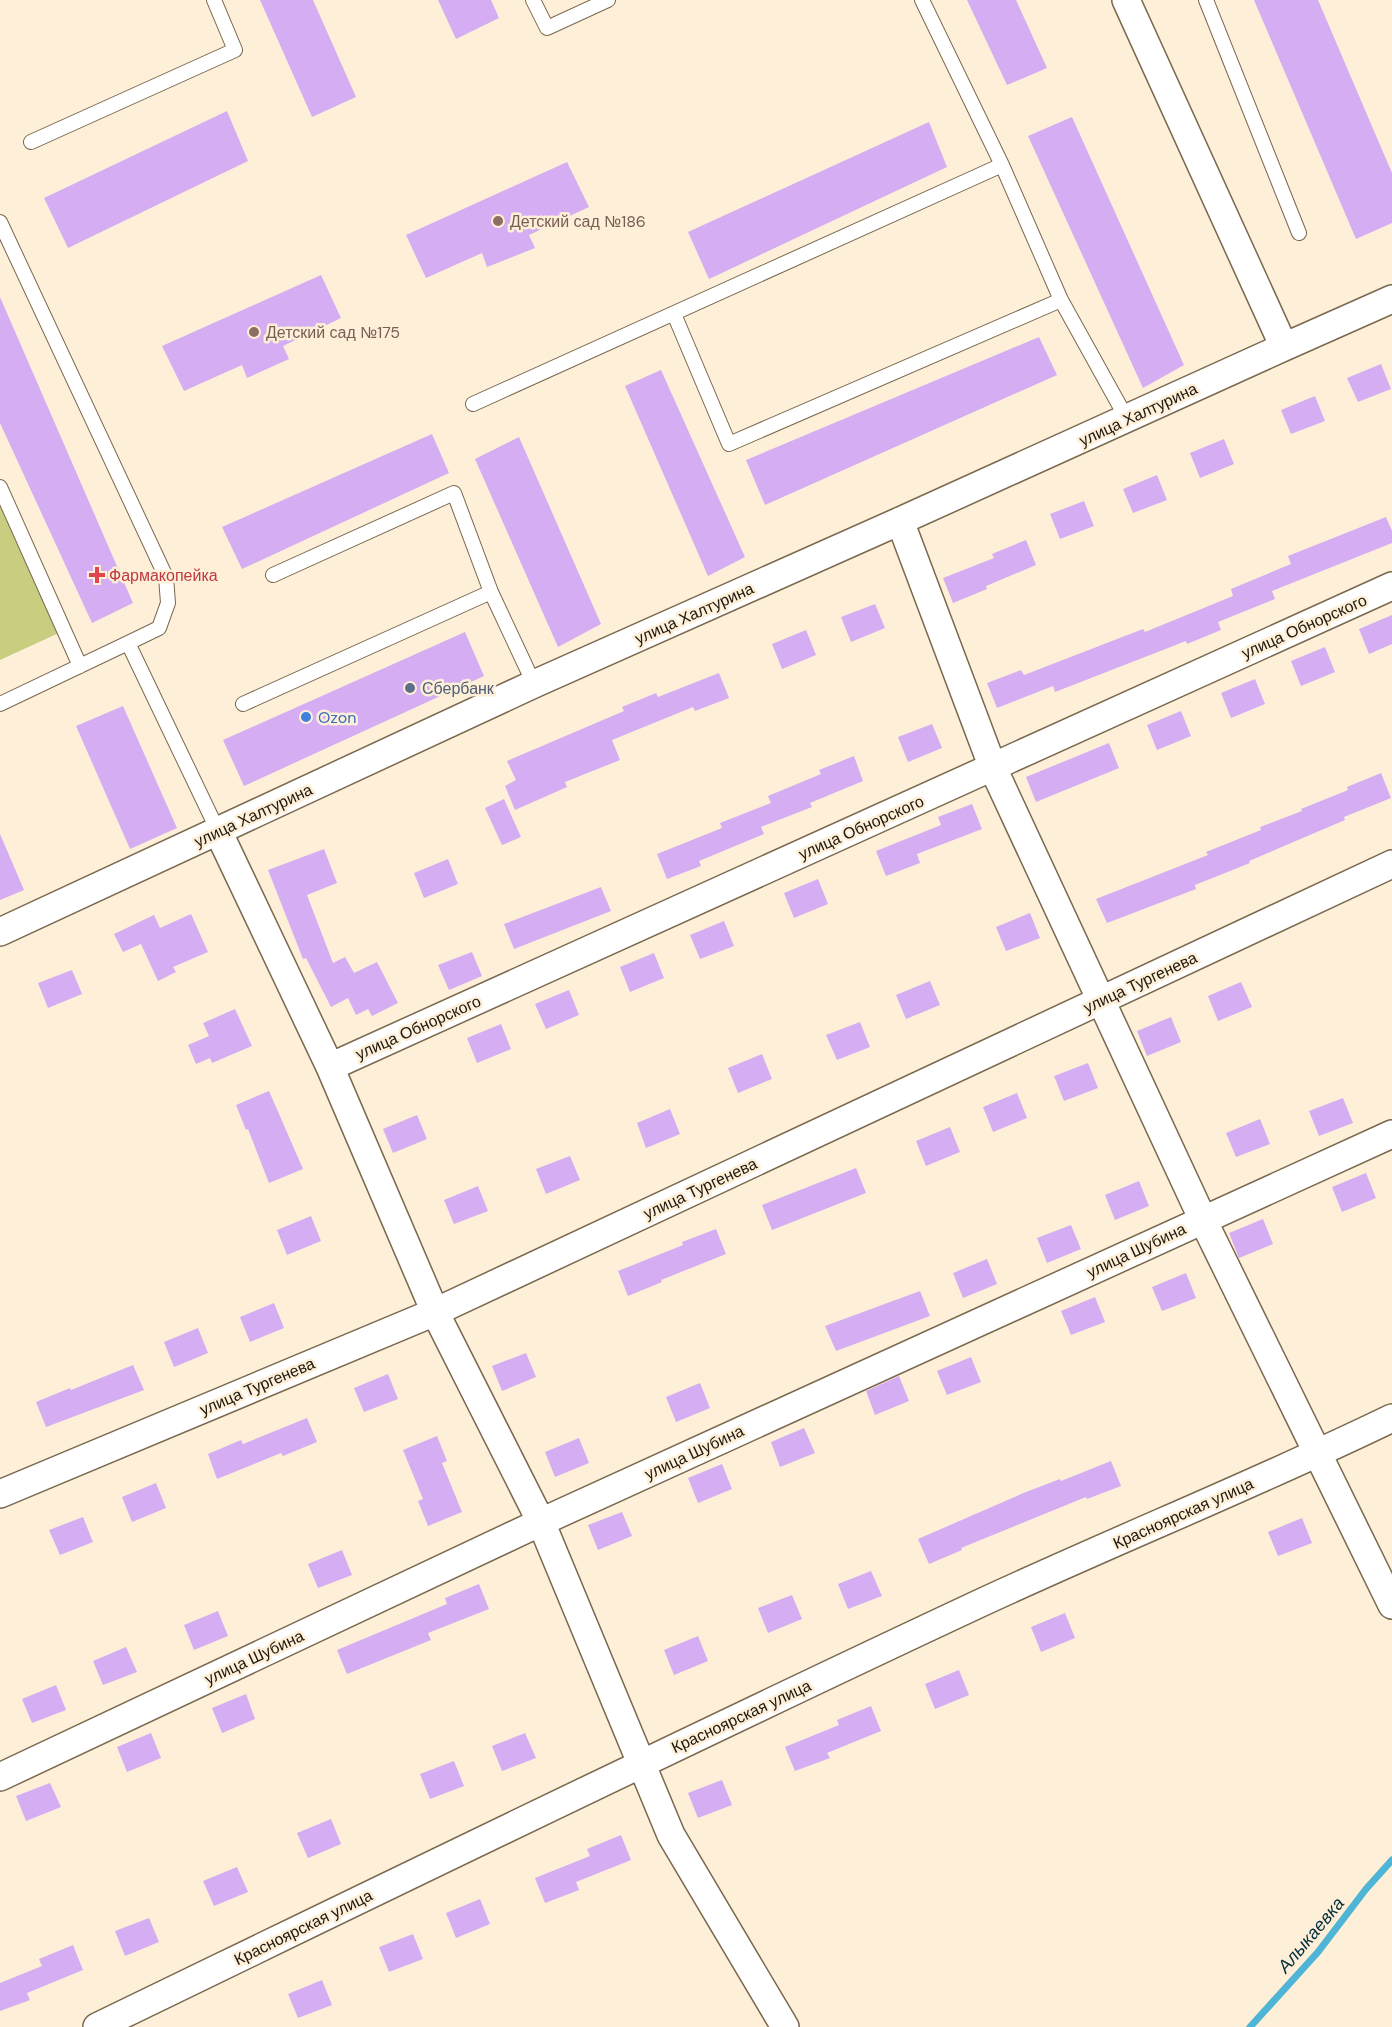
<svg xmlns="http://www.w3.org/2000/svg" width="1392" height="2027" viewBox="0 0 1392 2027" font-family="'DM Sans',sans-serif">
	<style>
		.green { fill: #c8cd7f }
		.lines { fill: none; stroke-linecap: round; stroke-linejoin: round }
		.stream { stroke: #4eb5d6; stroke-width: 7 }
		.building { fill: #d5adf3 }
		.lane-casing { stroke: #79684e; stroke-width: 16 }
		.street-casing { stroke: #79684e; stroke-width: 30 }
		.lane { stroke: #fff; stroke-width: 14 }
		.street { stroke: #fff; stroke-width: 27 }
		.education-dot { fill: #8d6e63; stroke: #feefd8; stroke-width: 2 }
		.health-dot { fill: #e0444e; stroke: #feefd8; stroke-width: 2 }
		.service-dot { fill: #5c6f8a; stroke: #feefd8; stroke-width: 2 }
		.shop-dot { fill: #3f7fe0; stroke: #feefd8; stroke-width: 2 }
		.labels { text-anchor: middle; stroke-width: 5; stroke-linejoin: round; paint-order: stroke }
		.education-label { font-size: 16px; fill: #785e54; stroke: #feefd8; text-anchor: start }
		.street-label { font-size: 16px; fill: #1e170d; stroke: #feefd8 }
		.health-label { font-size: 16px; fill: #be3a42; stroke: #feefd8; text-anchor: start }
		.service-label { font-size: 16px; fill: #4e5e75; stroke: #feefd8; text-anchor: start }
		.shop-label { font-size: 16px; fill: #366cbe; stroke: #feefd8; text-anchor: start }
		.water-label { font-size: 18px; font-style: italic; fill: #002e3c; stroke: #feefd8 }
	</style>
	<rect width="100%" height="100%" fill="#feefd8"/>
	<path class="green" d="M0 495 61 632 0 660Z"/>
	<g class="lines">
		<path class="stream" d="M1250 2027 1318 1952 1366 1889 1392 1860"/>
	</g>
	<path class="building" d="M260 0H313L356 97 312 117Z
		M438 0H491L499 18 456 39Z
		M967 0H1016L1047 68 1007 85Z
		M1254 0H1318L1392 173V223L1356 239Z
		M227 111 248 161 68 248 44 198Z
		M1072 117 1184 365 1143 388 1028 136Z
		M929 122 947 167 709 279 688 232Z
		M567 162 589 207 529 235 535 248 487 267 482 253 426 278 406 235Z
		M321 275 341 318 283 346 289 359 247 378 242 365 184 391 162 346Z
		M0 297 133 603 92 623 0 423Z
		M1039 337 1057 375 765 505 746 460Z
		M1381 364 1391 389 1358 402 1347 378Z
		M661 370 745 557 708 576 625 386Z
		M1315 396 1325 421 1291 434 1281 410Z
		M432 434 449 473 242 569 222 527Z
		M519 437 601 624 558 647 475 459Z
		M1224 439 1234 464 1200 478 1190 453Z
		M1157 475 1167 500 1133 513 1123 489Z
		M1084 501 1094 526 1060 539 1050 514Z
		M1386 517 1392 531V543L1272 591 1275 599 1218 622 1221 630 1187 644 1186 641 1055 692 1053 686 997 708 987 683 1021 670 1024 675 1143 629 1145 632 1233 596 1231 589 1291 564 1288 556Z
		M1026 540 1036 565 986 586 987 589 953 603 943 578 994 558 992 554Z
		M875 604 885 628 851 642 841 617Z
		M1392 615V644L1369 654 1359 629Z
		M806 630 816 655 782 669 772 644Z
		M465 632 484 676 244 786 223 740Z
		M1325 647 1335 672 1301 686 1291 661Z
		M719 673 729 698 695 711 693 707 612 740 620 760 565 782 567 787 515 810 505 786 516 780 507 761 624 711 622 707 656 693 658 697Z
		M1255 679 1265 704 1231 718 1221 693Z
		M123 706 177 828 130 849 76 726Z
		M1181 711 1191 736 1157 750 1147 725Z
		M932 724 942 748 908 762 898 737Z
		M1109 743 1119 768 1036 802 1026 777Z
		M854 756 863 781 810 803 812 807 761 827 764 834 699 861 701 866 667 879 657 854 722 828 720 823 771 803 768 796 821 774 819 770Z
		M1381 773 1391 798 1344 817 1345 820 1249 861 1250 863 1195 885 1196 889 1107 923 1096 899 1208 855 1206 852 1261 830 1260 827 1302 811 1301 809 1348 790 1347 787Z
		M504 799 521 837 502 845 485 808Z
		M972 804 982 829 917 854 920 863 886 876 876 851 941 825 938 817Z
		M0 834 24 890 0 900Z
		M324 849 337 883 307 895 333 963 345 957 354 973 377 962 398 1003 372 1016 368 1009 356 1015 348 998 331 1007 306 958 303 959 268 870Z
		M448 859 458 884 424 898 414 873Z
		M818 879 828 904 794 918 784 893Z
		M601 887 611 911 514 949 504 924Z
		M1030 913 1040 938 1006 951 996 927Z
		M191 914 208 952 173 967 176 972 158 981 141 944 123 952 114 934 154 915 160 928Z
		M724 921 734 946 700 959 690 935Z
		M472 952 482 976 449 990 438 965Z
		M654 953 664 978 630 992 620 967Z
		M72 970 82 994 48 1008 38 983Z
		M930 981 940 1005 906 1019 896 995Z
		M1241 982 1252 1007 1218 1021 1208 996Z
		M569 990 579 1015 546 1029 535 1004Z
		M235 1009 252 1046 212 1063 210 1058 196 1064 188 1045 209 1036 203 1023Z
		M1171 1017 1181 1042 1147 1056 1137 1031Z
		M860 1022 870 1047 837 1060 826 1035Z
		M501 1024 511 1049 477 1063 467 1038Z
		M762 1054 772 1079 738 1093 728 1068Z
		M1088 1063 1098 1088 1064 1101 1054 1076Z
		M269 1091 303 1169 269 1183 248 1129 246 1130 236 1105Z
		M1017 1093 1027 1118 993 1132 983 1107Z
		M1343 1098 1353 1123 1319 1136 1309 1111Z
		M670 1109 680 1134 646 1148 637 1123Z
		M417 1115 427 1139 393 1153 383 1129Z
		M1260 1119 1270 1144 1236 1157 1226 1133Z
		M950 1127 960 1152 926 1166 916 1141Z
		M570 1156 580 1180 546 1194 536 1169Z
		M856 1168 866 1193 772 1230 762 1205Z
		M1366 1173 1376 1198 1342 1212 1332 1187Z
		M1139 1181 1149 1206 1115 1220 1105 1195Z
		M478 1186 488 1211 454 1224 444 1200Z
		M311 1216 321 1241 287 1255 277 1230Z
		M1263 1219 1273 1244 1239 1258 1229 1233Z
		M1071 1225 1081 1249 1047 1263 1037 1238Z
		M716 1229 726 1254 661 1280 662 1282 628 1296 618 1271 683 1245 682 1242Z
		M987 1259 997 1284 963 1298 953 1273Z
		M1186 1273 1196 1298 1162 1311 1152 1287Z
		M920 1291 930 1316 836 1351 825 1326Z
		M1095 1297 1105 1322 1071 1335 1061 1311Z
		M274 1303 284 1328 250 1342 240 1317Z
		M198 1328 208 1353 174 1367 164 1342Z
		M526 1353 536 1377 502 1391 492 1366Z
		M971 1357 981 1382 947 1395 937 1371Z
		M133 1365 144 1390 46 1427 36 1402 70 1388 71 1390Z
		M388 1374 398 1399 364 1412 354 1388Z
		M899 1376 909 1401 875 1415 866 1391Z
		M700 1383 710 1408 676 1422 666 1397Z
		M307 1418 317 1442 283 1456 281 1453 217 1479 208 1454 241 1440 243 1444Z
		M804 1428 815 1453 780 1467 771 1442Z
		M437 1436 447 1461 442 1463 462 1512 428 1526 418 1501 423 1499 403 1450Z
		M579 1438 589 1463 555 1477 545 1452Z
		M1111 1461 1121 1486 1087 1499 1086 1497 961 1548 962 1550 929 1564 918 1539 1026 1492 1060 1479 1061 1481Z
		M722 1464 732 1489 698 1503 688 1478Z
		M156 1483 166 1508 132 1522 122 1497Z
		M622 1512 632 1536 598 1550 588 1525Z
		M83 1517 93 1542 60 1555 49 1530Z
		M1302 1518 1312 1543 1278 1556 1268 1532Z
		M342 1550 352 1575 318 1588 308 1564Z
		M871 1571 882 1596 848 1609 838 1584Z
		M479 1584 489 1609 428 1633 431 1640 347 1674 337 1650 447 1604 445 1598Z
		M792 1595 802 1619 768 1633 758 1608Z
		M218 1611 228 1636 194 1650 184 1625Z
		M1065 1613 1075 1638 1041 1652 1031 1627Z
		M698 1636 708 1661 674 1675 664 1650Z
		M126 1647 137 1672 103 1685 93 1661Z
		M959 1670 969 1695 935 1709 925 1684Z
		M56 1685 66 1710 32 1723 22 1699Z
		M246 1694 255 1719 222 1733 212 1708Z
		M871 1706 881 1731 827 1753 830 1758 795 1771 785 1747 839 1725 837 1720Z
		M151 1733 161 1758 127 1772 117 1747Z
		M525 1733 536 1758 502 1771 492 1746Z
		M454 1761 464 1786 430 1799 420 1774Z
		M722 1780 732 1805 698 1818 688 1793Z
		M50 1783 61 1807 26 1821 16 1796Z
		M331 1819 341 1844 308 1858 297 1833Z
		M621 1835 631 1860 576 1882 579 1890 545 1903 535 1878 590 1856 587 1849Z
		M237 1867 248 1892 214 1906 203 1881Z
		M480 1899 490 1924 456 1938 446 1913Z
		M149 1918 159 1942 125 1956 115 1931Z
		M413 1934 423 1959 389 1972 379 1947Z
		M73 1945 83 1970 27 1993 30 2000 0 2011V1983L42 1966 39 1959Z
		M322 1980 332 2005 298 2018 288 1994Z"/>
	<g class="lines">
		<defs>
			<path id="lane" d="M533 0 547 28 608 0
				M922 0 1002 165 1061 300 1127 419
				M1206 0 1299 233
				M31 142 235 50 214 0
				M0 222 166 577 168 603 159 628 128 643 218 831
				M674 314 729 444 1061 300
				M473 404 1002 165
				M0 487 80 666
				M273 575 454 493 491 592
				M0 704 128 643
				M243 704 491 592 534 684"/>
			<path id="street" d="M1126 0 1284 347
				M900 521 993 768 1203 1220 1392 1605
				M218 831 330 1067 435 1312 541 1522 671 1835 785 2027
				M0 932 534 684 900 521 1284 347 1392 299
				M330 1067 1392 586
				M0 1494 435 1312 1392 864
				M0 1777 541 1522 1392 1134
				M97 2027C388 1886 679 1744 972 1607 1111 1542 1254 1485 1392 1418"/>
		</defs>
		<use href="#lane" class="lane-casing"/>
		<use href="#street" class="street-casing"/>
		<use href="#lane" class="lane"/>
		<use href="#street" class="street"/>
	</g>
	<g class="education-dot">
		<circle cx="498" cy="221" r="6"/>
		<circle cx="254" cy="332" r="6"/>
	</g>
	<path class="health-dot" d="M94 566h6v6h6v6h-6v6h-6v-6h-6v-6h6z"/>
	<circle class="service-dot" cx="410" cy="688" r="6"/>
	<circle class="shop-dot" cx="306" cy="717" r="6"/>
	<g class="labels">
		<g class="education-label">
			<text x="510" y="227">Детский сад №186</text>
			<text x="266" y="338">Детский сад №175</text>
		</g>
		<g class="street-label">
			<text transform="translate(1138 414) rotate(-25)" y="6">улица Халтурина</text>
			<text transform="translate(694 613) rotate(-24)" y="6">улица Халтурина</text>
			<text transform="translate(1304 626) rotate(-24)" y="6">улица Обнорского</text>
			<text transform="translate(253 815) rotate(-25)" y="6">улица Халтурина</text>
			<text transform="translate(861 827) rotate(-24)" y="6">улица Обнорского</text>
			<text transform="translate(1140 982) rotate(-25)" y="6">улица Тургенева</text>
			<text transform="translate(418 1027) rotate(-24)" y="6">улица Обнорского</text>
			<text transform="translate(700 1188) rotate(-25)" y="6">улица Тургенева</text>
			<text transform="translate(1136 1250) rotate(-25)" y="6">улица Шубина</text>
			<text transform="translate(257 1386) rotate(-23)" y="6">улица Тургенева</text>
			<text transform="translate(694 1452) rotate(-25)" y="6">улица Шубина</text>
			<text transform="translate(1183 1513) rotate(-24)" y="6">Красноярская улица</text>
			<text transform="translate(254 1657) rotate(-25)" y="6">улица Шубина</text>
			<text transform="translate(741 1716) rotate(-25)" y="6">Красноярская улица</text>
			<text transform="translate(303 1927) rotate(-26)" y="6">Красноярская улица</text>
		</g>
		<g class="health-label">
			<text x="109" y="581">Фармакопейка</text>
		</g>
		<g class="service-label">
			<text x="422" y="694">Сбербанк</text>
		</g>
		<g class="shop-label">
			<text x="318" y="723">Ozon</text>
		</g>
		<g class="water-label">
			<text transform="translate(1311 1935) rotate(-50)" y="6">Алыкаевка</text>
		</g>
	</g>
</svg>
